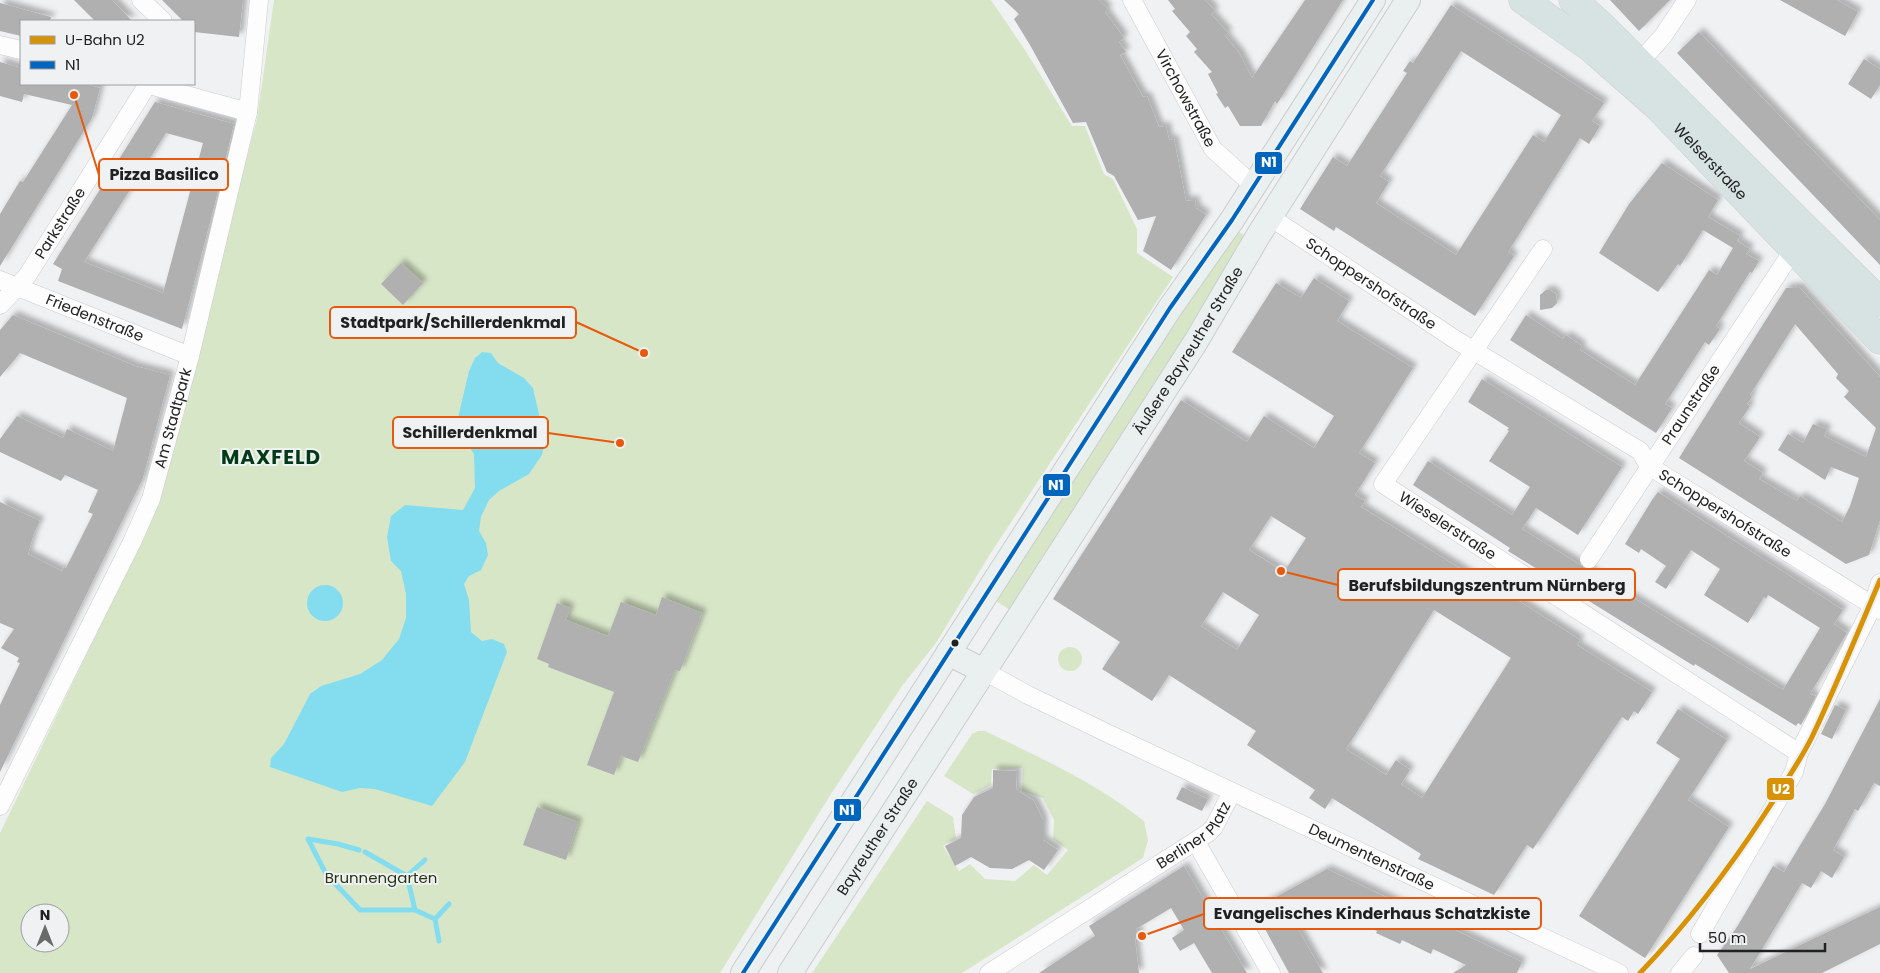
<svg xmlns="http://www.w3.org/2000/svg" width="1880" height="973" viewBox="0 0 1880 973" font-family="Poppins,sans-serif">
	<style>
		.green { fill: #d8e6c8; fill-rule: evenodd }
		.water { fill: #84ddee }
		.lines { fill: none; stroke-linecap: round; stroke-linejoin: round }
		.stream { stroke: #84ddee; stroke-width: 5 }
		.building { fill: #b0b0b1; fill-rule: evenodd; filter: url(#shadow) }
		.minor-casing { stroke: #cbcccd; stroke-width: 19 }
		.secondary-casing { stroke: #cbcccd; stroke-width: 26 }
		.primary-casing { stroke: #cdcece; stroke-width: 29 }
		.minor { stroke: #fdfdfd; stroke-width: 18 }
		.secondary { stroke: #e9f0ef; stroke-width: 24 }
		.primary { stroke: #d6e3e2; stroke-width: 28 }
		.bus-1-casing { stroke: #eff1f3; stroke-width: 8 }
		.bus-1 { stroke: #0065bd; stroke-width: 4 }
		.metro-1-casing { stroke: #eff1f3; stroke-width: 9 }
		.metro-1 { stroke: #d79205; stroke-width: 5 }
		.bus-dot { fill: #202121; stroke: #eff1f3; stroke-width: 2 }
		.labels { text-anchor: middle; stroke-width: 4; stroke-linejoin: round; paint-order: stroke }
		.street-label { font-size: 15px; fill: #202121; stroke: #eff1f3 }
		.park-label { font-size: 15px; fill: #283512; stroke: #eff1f3 }
		.district-label { font-size: 20px; font-weight: bold; letter-spacing: 1px; fill: #023917; stroke: #eff1f3 }
		.leader { fill: none; stroke: #e8590c; stroke-width: 2 }
		.callout-dot { fill: #e8590c; stroke: #eff1f3; stroke-width: 2 }
		.callout { fill: #eff1f3; stroke: #e8590c; stroke-width: 2 }
		.callout-label { font-size: 16px; text-anchor: middle; font-weight: bold; fill: #202121 }
		.line-badge { stroke: #eff1f3; stroke-width: 2 }
		.badge-label { font-size: 14px; text-anchor: middle; font-weight: bold; fill: #fff }
	</style>
	<defs>
		<filter id="shadow"><feDropShadow dx="4.5" dy="-4.5" stdDeviation="2.5" flood-color="#0004"/></filter>
	</defs>
	<rect width="100%" height="100%" fill="#f0f1f2"/>
	<path class="green" d="M274 0H991L1025 50 1072 126H1085L1104 174 1113 179 1137 229V253L1173 277 992 551 936 643 902 686 831 794 720 973H0V833L146 531 257 119ZM30 913H60V943H30Z
		M1235 229 1247 237 1205 310 1013 612 993 599Z
		M1058 659a12 12 0 1 1 24 0a12 12 0 1 1-24 0Z
		M978 731H985C1041 758 1096 783 1144 821L1148 840 1143 858 962 973H812L927 801 953 817 956 838 943 846 959 871 970 864 985 879 1015 881 1034 865 1047 875 1068 850 1053 839 1054 820 1043 798 1022 791 1023 768 992 769 991 785 973 794 944 776 972 734Z"/>
	<path class="water" d="M482 352 491 353 498 363 524 378 533 388 545 441 542 455 529 474 499 491 489 500 481 517 479 531 486 543 488 555 481 570 469 576 464 584 469 600 471 632 482 641 492 639 504 644 507 652 465 762 432 806 375 789 360 788 342 792 270 767 271 758 284 744 310 694 321 686 360 674 382 660 399 639 406 618V594L401 571 391 561 387 537 391 516 405 505 463 510 475 488 474 454 459 432 457 422 469 371 475 358Z
		M307 603a18 18 0 1 1 36 0a18 18 0 1 1-36 0Z"/>
	<g class="lines">
		<path class="stream" d="M359 850 338 844 308 839 326 874 360 910H415L435 919
			M365 852 407 876 415 910
			M407 876 425 860
			M435 919 439 941
			M435 919 449 904"/>
	</g>
	<path class="building" d="M74 0H112L132 21H95Z
		M162 0H243L239 37 194 32V21H183Z
		M1004 0H1099L1108 9 1105 12 1124 38 1119 42 1126 52 1120 55 1143 97 1147 96 1159 127 1166 126 1169 140 1174 139 1186 201 1195 200 1196 208 1206 215 1171 270 1143 251 1156 216 1138 220 1114 176 1107 172 1086 122 1073 123 1030 45 1014 19 1019 14Z
		M1168 0H1205L1215 11 1211 14 1228 33 1225 36 1240 54 1252 78 1305 0H1343L1277 104 1275 101 1261 126H1240L1228 106 1225 108 1216 94 1218 93 1208 74 1212 72 1194 52 1197 49 1186 36 1190 32 1172 11 1175 9Z
		M1610 0H1670L1639 31Z
		M1780 0H1837L1858 12 1845 36Z
		M0 3 51 17 50 21H21V36L0 31Z
		M1451 5 1604 103 1592 121 1600 126 1589 144 1580 138 1508 252 1514 256 1475 316 1336 227 1334 231 1300 209 1333 157 1347 166 1407 73 1403 71 1410 61 1413 63ZM1461 51 1561 115 1544 142 1533 135 1456 255 1376 203 1389 182 1380 176Z
		M1699 32 1880 220V265L1677 53Z
		M1864 59 1880 69V85L1871 99 1848 84Z
		M0 62 21 68V84H85L100 88 92 118 0 266V214L20 181 23 182 72 105 24 94 22 102 0 96Z
		M155 102 234 124 215 203 182 329 58 281 62 269 53 264ZM166 133 203 143 163 293 84 262Z
		M1662 163 1718 200 1708 217 1740 236 1737 241 1750 249 1746 254 1759 261 1752 273 1750 272 1716 326 1720 329 1709 345 1705 342 1665 404 1672 408 1656 433 1510 340 1526 315 1563 339 1566 335 1582 346 1580 350 1635 385 1709 270 1717 275 1733 248 1703 230 1680 266 1678 264 1658 292 1599 253 1629 204Z
		M401 263 423 283 403 305 381 284Z
		M1314 278 1349 301 1337 321 1413 368 1359 453 1375 463 1355 495 1365 501 1361 507 1506 597 1508 594 1580 640 1577 645 1652 692 1638 714 1634 711 1628 721 1622 717 1533 849 1527 845 1494 895 1418 859 1421 854 1332 798 1325 809 1309 798 1315 790 1247 745 1256 731 1169 675 1152 701 1102 669 1120 642 1053 599 1181 400 1247 442 1264 416 1314 448 1334 416 1232 352 1276 283 1301 298ZM1271 516 1306 538 1284 572 1249 550ZM1223 592 1259 615 1237 650 1201 626ZM1434 610 1511 658 1422 798 1401 784 1410 770 1396 760 1386 775 1346 749Z
		M1799 287 1880 377V520L1869 555 1846 564 1679 458 1786 288ZM1795 324 1838 374 1836 378 1849 391 1844 397 1876 428 1866 457 1824 436 1827 429 1813 424 1803 443 1788 434 1778 450 1825 480 1831 467 1859 478 1850 506 1842 522 1800 496 1797 501 1759 479 1763 473 1744 461 1760 437 1739 423 1750 406 1747 404 1752 397 1750 395Z
		M1546 290H1550L1556 294 1557 303 1552 308 1540 310V295Z
		M13 315 135 366 170 375 143 478 0 772V705L20 663 17 662 19 658 1 648 14 629 0 623V502L40 521 34 533 28 554 62 571 64 567 66 568 93 514 88 512 98 490 65 475 61 481 0 452V439L17 416 63 438 67 429 113 451 127 398 20 353 0 377V330Z
		M1482 379 1622 467 1578 535 1536 508 1522 529 1783 690 1820 628 1768 595 1766 599 1764 597 1748 623 1704 595 1720 569 1691 550 1666 589 1655 582 1666 566 1641 549 1639 553 1625 544 1652 500 1658 492 1843 610 1834 624 1847 633 1810 694 1816 696 1801 725 1798 723 1796 726 1695 664 1694 666 1508 551 1510 548 1413 485 1428 461 1512 515 1530 487 1489 461 1509 431 1507 430 1509 428 1468 402Z
		M662 597 702 613 680 671 675 670 638 762 621 756 614 775 587 765 614 692 548 667 549 664 537 659 557 603 570 608 566 620 608 636 621 602 656 615Z
		M1880 699V786L1874 783 1858 811 1855 809 1833 850 1844 857 1832 878 1821 871 1811 888 1802 883 1750 969 1880 907V944L1822 973H1729L1717 955 1737 927 1773 866 1784 872 1825 804Z
		M1835 705 1846 710 1832 739 1821 734Z
		M1678 709 1727 740 1688 800 1729 827 1645 958 1579 916 1680 759 1656 743Z
		M993 770 1017 771 1016 789 1034 801 1043 820V840L1058 850 1044 870 1029 860 1012 869 990 868 971 857 955 866 945 846 961 838 962 815 974 797 993 788Z
		M1182 787 1208 799 1202 811 1176 799Z
		M537 807 578 822 566 860 523 845Z
		M1184 866 1247 973H1212L1194 943 1180 951 1172 938 1184 930 1171 908 1136 929 1140 936 1135 939 1139 973H1039L1095 936 1089 926Z
		M1327 869 1522 962 1517 973H1453L1466 965 1433 949 1431 954 1402 940 1400 944 1376 933 1377 931 1363 924 1364 922 1329 905 1295 924 1323 973H1289L1254 909Z"/>
	<g class="lines">
		<defs>
			<g id="minor">
				<path d="M141 0 163 21"/>
				<path id="s1" d="M1132 0 1213 149 1254 186"/>
				<path d="M0 45 21 50"/>
				<path d="M1639 63 1663 36 1687 0"/>
				<path d="M146 84 248 112"/>
				<path id="s2" d="M1270 217 1456 340 1640 451 1649 466 1880 610"/>
				<path id="s3" d="M1543 249 1383 484 1799 753"/>
				<path id="s4" d="M0 280 190 356"/>
				<path id="s5" d="M0 305 27 276 148 84"/>
				<path id="s6" d="M1589 559 1794 249"/>
				<path id="s7" d="M984 671 1028 695 1109 734 1619 973"/>
				<path id="s8" d="M0 806 132 542 151 499 190 356 248 112 259 0"/>
				<path d="M1196 842 1271 973"/>
				<path d="M1700 934 1794 772 1799 753 1873 605 1880 583"/>
				<path id="s9" d="M989 973 1208 833 1214 827 1232 792"/>
				<path d="M1680 973 1694 956"/>
			</g>
			<g id="secondary">
				<path d="M948 653 984 671"/>
				<path d="M743 973 1170 308 1232 220 1373 0"/>
				<path id="s10" d="M790 973 1195 343 1258 236 1408 0"/>
			</g>
			<g id="primary">
				<path id="s11" d="M1523 0 1592 49 1658 107 1880 340"/>
				<path d="M1573 0 1601 25 1880 302"/>
			</g>
		</defs>
		<use href="#minor" class="minor-casing"/>
		<use href="#secondary" class="secondary-casing"/>
		<use href="#primary" class="primary-casing"/>
		<use href="#minor" class="minor"/>
		<use href="#secondary" class="secondary"/>
		<use href="#primary" class="primary"/>
		<defs>
			<path id="bus-1" d="M743 973 1170 308 1232 220 1373 0"/>
		</defs>
		<use href="#bus-1" class="bus-1-casing"/>
		<use href="#bus-1" class="bus-1"/>
		<defs>
			<path id="metro-1" d="M1640 973C1688 923 1729 869 1766 812 1782 787 1799 763 1812 737 1836 686 1858 632 1880 580"/>
		</defs>
		<use href="#metro-1" class="metro-1-casing"/>
		<use href="#metro-1" class="metro-1"/>
	</g>
	<circle class="bus-dot" cx="955" cy="643" r="4.5"/>
	<g class="labels">
		<g class="street-label">
			<text dy="5" stroke="none"><textPath href="#s1" startOffset="112">Virchowstraße</textPath></text>
			<text dy="5" stroke="none"><textPath href="#s11" startOffset="248">Welserstraße</textPath></text>
			<text dy="5" stroke="none"><textPath href="#s5" startOffset="102">Parkstraße</textPath></text>
			<text dy="5" stroke="none"><textPath href="#s2" startOffset="121">Schoppershofstraße</textPath></text>
			<text dy="5" stroke="none"><textPath href="#s4" startOffset="102">Friedenstraße</textPath></text>
			<text dy="5" stroke="none"><textPath href="#s10" startOffset="739">Äußere Bayreuther Straße</textPath></text>
			<text dy="5" stroke="none"><textPath href="#s6" startOffset="185">Praunstraße</textPath></text>
			<text dy="5" stroke="none"><textPath href="#s8" startOffset="426">Am Stadtpark</textPath></text>
			<text dy="5" stroke="none"><textPath href="#s2" startOffset="545">Schoppershofstraße</textPath></text>
			<text dy="5" stroke="none"><textPath href="#s3" startOffset="361">Wieselerstraße</textPath></text>
			<text dy="5" stroke="none"><textPath href="#s9" startOffset="248">Berliner Platz</textPath></text>
			<text dy="5" stroke="none"><textPath href="#s10" startOffset="162">Bayreuther Straße</textPath></text>
			<text dy="5" stroke="none"><textPath href="#s7" startOffset="430">Deumentenstraße</textPath></text>
		</g>
		<g class="park-label">
			<text x="381" y="883">Brunnengarten</text>
		</g>
		<g class="district-label">
			<text x="271" y="464">MAXFELD</text>
		</g>
	</g>
	<path class="leader" d="M74 95L99 175M644 353L576 322M620 443L548 433M1281 571L1338 585M1142 936L1204 914"/>
	<g class="callout-dot">
		<circle cx="74" cy="95" r="5"/>
		<circle cx="644" cy="353" r="5"/>
		<circle cx="620" cy="443" r="5"/>
		<circle cx="1281" cy="571" r="5"/>
		<circle cx="1142" cy="936" r="5"/>
	</g>
	<g class="callout">
		<rect x="99" y="159" width="129" height="31" rx="5"/>
		<rect x="330" y="307" width="246" height="31" rx="5"/>
		<rect x="393" y="417" width="155" height="31" rx="5"/>
		<rect x="1338" y="569" width="297" height="31" rx="5"/>
		<rect x="1204" y="898" width="337" height="31" rx="5"/>
	</g>
	<g class="callout-label">
		<text x="164" y="180">Pizza Basilico</text>
		<text x="453" y="328">Stadtpark/Schillerdenkmal</text>
		<text x="470" y="438">Schillerdenkmal</text>
		<text x="1487" y="591">Berufsbildungszentrum Nürnberg</text>
		<text x="1372" y="919">Evangelisches Kinderhaus Schatzkiste</text>
	</g>
	<g class="line-badge">
		<rect x="1254" y="151" width="29" height="24" rx="5" fill="#0065bd"/>
		<rect x="1042" y="473" width="29" height="24" rx="5" fill="#0065bd"/>
		<rect x="1766" y="777" width="29" height="24" rx="5" fill="#d79205"/>
		<rect x="833" y="798" width="29" height="24" rx="5" fill="#0065bd"/>
	</g>
	<g class="badge-label">
		<text x="1269" y="167">N1</text>
		<text x="1056" y="490">N1</text>
		<text x="1781" y="794">U2</text>
		<text x="847" y="815">N1</text>
	</g>
	<rect x="20" y="20" width="175" height="65" fill="#eff1f3" stroke="#9c9e9f"/>
	<rect x="30" y="36" width="25" height="8" fill="#d79205" stroke="#9c9e9f"/>
	<text x="65" y="45" font-size="15" fill="#202121">U-Bahn U2</text>
	<rect x="30" y="61" width="25" height="8" fill="#0065bd" stroke="#9c9e9f"/>
	<text x="65" y="70" font-size="15" fill="#202121">N1</text>
	<g transform="translate(45 928)"><circle r="24" fill="#eff1f3" stroke="#9c9e9f"/>
	<path d="M0-4L9 19L0 12L-9 19Z" fill="#696a6a"/>
	<text y="-8" font-size="14" font-weight="bold" text-anchor="middle" fill="#202121">N</text>
	</g>
	<path d="M1700 943v8h125v-8" fill="none" stroke="#202121" stroke-width="2.5"/>
	<text x="1708" y="943" font-size="15" fill="#202121" stroke="#eff1f3" stroke-width="4" paint-order="stroke">50 m</text>
</svg>
